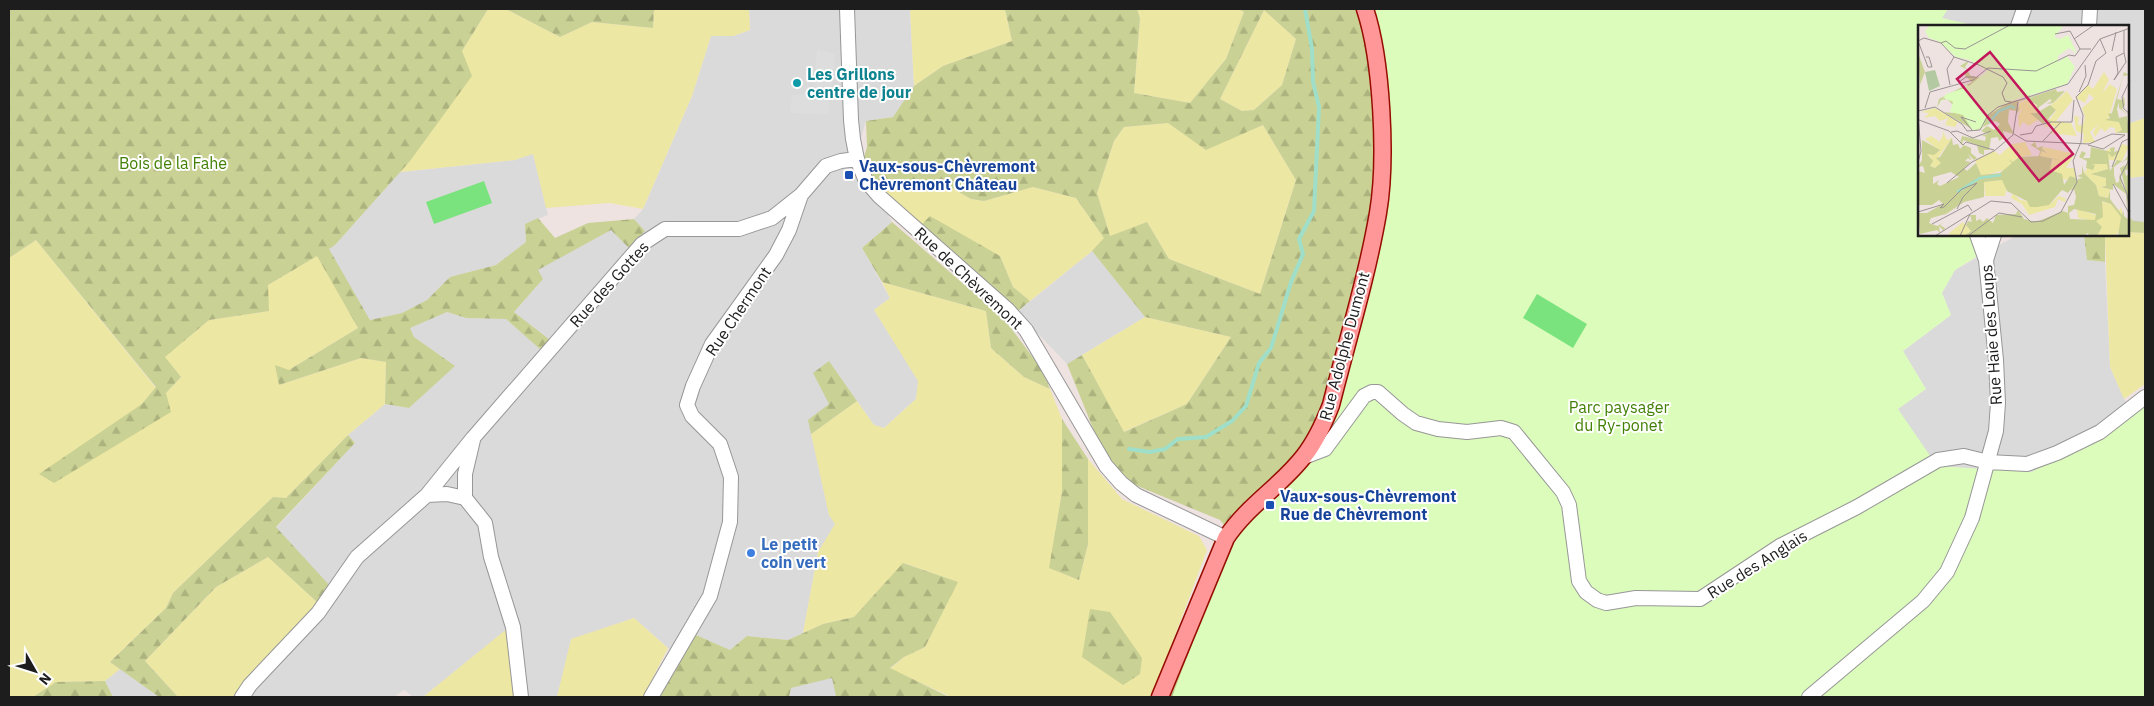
<svg xmlns="http://www.w3.org/2000/svg" width="2154" height="706" viewBox="0 0 2154 706" font-family="'IBM Plex Sans',sans-serif">
	<style>
		.residential { fill: #dbdada }
		.grass { fill: #ede7a4 }
		.forest { fill: url(#forest-firs); fill-rule: evenodd }
		.park { fill: #dcfcbb }
		.pitch { fill: #7be37e }
		.parking { fill: #ddd }
		.lines { fill: none; stroke-linecap: round; stroke-linejoin: round }
		.stream { stroke: #9fdfc9; stroke-width: 4 }
		.minor-casing { stroke: #979797; stroke-width: 16 }
		.major-casing { stroke: #960d00; stroke-width: 19 }
		.minor { stroke: #fff; stroke-width: 14 }
		.major { stroke: #ff9798; stroke-width: 16 }
		.culture-dot { fill: #0f9aa8; stroke: #fff; stroke-width: 2 }
		.transit-dot { fill: #1a4fb4; stroke: #fff; stroke-width: 2 }
		.shop-dot { fill: #3f7fe0; stroke: #fff; stroke-width: 2 }
		.labels { text-anchor: middle; stroke-width: 4; stroke-linejoin: round; paint-order: stroke }
		.culture-label { font-size: 16px; font-weight: bold; fill: #0d838f; stroke: #fff; text-anchor: start }
		.park-label { font-size: 16px; fill: #438105; stroke: #fff }
		.transit-label { font-size: 16px; font-weight: bold; fill: #164399; stroke: #fff; text-anchor: start }
		.street-label { font-size: 16px; fill: #1d1d1d; stroke: #fff }
		.shop-label { font-size: 16px; font-weight: bold; fill: #366cbe; stroke: #fff; text-anchor: start }
		.inset-river { fill: none; stroke: #9fdfc9; stroke-width: 2.5 }
		.inset-road { fill: none; stroke: #9b9493; stroke-width: 1 }
		.view { fill: #c2185b; fill-opacity: 0.15; stroke: #c2185b; stroke-width: 2.5 }
		.inset-edge { fill: none; stroke: #1d1d1d; stroke-width: 2.5 }
	</style>
	<defs>
		<pattern id="forest-firs" width="22" height="20" patternUnits="userSpaceOnUse" patternTransform="scale(1.25)"><rect width="22" height="20" fill="#c9d194"/><path d="M5 1l3.5 6h-7zM16 11l3.5 6h-7z" fill="#acb37f"/></pattern>
	</defs>
	<rect width="100%" height="100%" fill="#efe3e2"/>
	<path class="residential" d="M749 9H910L914 86 893 117 866 121 856 155 892 222 862 248 890 298 874 310 919 381 916 399 884 428 874 425 829 361V404L836 524 818 552 803 633 788 640 747 636 730 650 696 635 677 656 634 618 572 639 557 697H517L508 629 423 697H413L404 690 394 697H232L318 603 276 528 355 443 348 435 385 404 409 408 454 366 414 337 409 328 447 312 466 318 506 319 541 349 550 340 514 312 543 279 537 270 611 230 645 231 634 219 643 209 692 96 711 36H733L750 30Z
		M1948 9H2145V118L2128 124V26H1976L1941 18Z
		M533 153 548 215 525 224 526 242 496 265 450 277 427 300 402 313 370 320 328 249 335 245 400 172 515 160Z
		M2145 176V222L2133 221 2128 215V178Z
		M2017 235H2084L2087 260 2105 262 2110 367 2129 409 2145 510 1926 462 1898 409 1926 389 1903 351 1951 315 1942 293 1955 270Z
		M1092 251 1145 317 1067 364 1017 312Z
		M120 669 159 697H113L105 681Z
		M832 677 836 697H789L791 688Z"/>
	<path class="grass" d="M488 9H506L560 37 592 22 653 28 654 9H749L750 30 733 36H711L692 96 643 209 609 203 546 208 533 154 515 160 400 172 410 161 462 51Z
		M910 9H1005L1012 41 943 66 914 86Z
		M1137 9H1239L1244 12 1226 59 1190 103 1134 93 1140 18Z
		M1264 10 1296 39 1282 85 1254 110 1242 111 1220 99Z
		M2145 118V176L2128 178V124Z
		M1168 123 1206 149 1263 125 1296 180 1260 294 1169 259 1147 222 1110 237 1097 193 1114 141 1124 127Z
		M940 181 971 199 984 201 1033 187 1076 198 1105 239 1092 251 1030 301 1013 287 1000 256 921 225 881 190Z
		M2128 232 2145 233V384L2124 399 2110 367 2105 235H2128Z
		M36 240 156 388 142 404 166 393 181 377 164 357 209 320 268 311V285L318 255 358 328 289 370 279 385 361 358 386 362 385 404 348 435 286 498 273 497 173 593 166 608 110 662 120 669 105 681 56 682 33 697H9V258Z
		M882 282 986 311 991 348 1024 377 1050 389 1062 419V492L1050 568 1079 580 1088 544V459L1122 499 1199 536 1207 550 1152 697H949L947 695 890 669 904 657 925 647 957 582 904 563 854 617 823 624 803 633 818 552 835 524 829 515 811 434 857 401 874 425 884 428 916 399 918 381 874 310 890 298Z
		M1145 317 1231 337 1187 404 1123 432 1082 355Z
		M268 557 318 603 232 697H178L145 661 216 587Z
		M634 618 668 648 643 697H557L571 639Z
		M508 628 517 697H423Z"/>
	<path class="forest" d="M9 9H488L462 51 472 76 410 161 335 245 329 249 370 320 402 313 427 300 450 277 496 265 526 242 525 224 538 218 555 238 588 223 634 219 645 231 629 248 611 230 538 270 543 279 514 312 550 340 541 350 506 319 466 318 447 312 410 328 414 337 455 366 409 408 385 404 386 362 361 358 279 385 275 365 289 370 358 328 317 256 268 285 269 311 209 320 165 357 181 377 166 393 171 412 54 483 39 474 142 404 156 387 36 240 9 258Z
		M506 9H654L653 28 592 22 560 37Z
		M1005 9H1137L1140 18 1134 93 1190 103 1226 59 1244 12 1239 9H1548L1183 697H1170L1228 540 1232 535 1220 520 1135 485 1117 468 1101 448 1067 364 1082 355 1124 432 1187 404 1231 337 1145 317 1092 251 1104 238 1076 198 1033 187 984 201 971 199 940 181 881 190 863 160 867 147 866 121 893 117 914 86 943 66 1012 41ZM1264 10 1296 39 1282 85 1254 110 1242 111 1220 99ZM1168 123 1206 150 1263 125 1296 180 1260 294 1169 259 1147 222 1110 236 1097 193 1114 141 1124 127Z
		M2128 215 2133 221 2145 222V233L2128 232Z
		M930 216 1000 256 1013 287 1030 301 1017 312 921 225Z
		M892 222 1005 320 1043 371 1050 389 1024 377 991 348 986 311 882 282 862 248Z
		M2084 235H2105V262L2087 260Z
		M829 361 857 401 811 434 808 420 829 404 813 373Z
		M1062 419 1088 459V544L1079 580 1049 568 1062 492Z
		M348 435 355 443 276 527 331 587 318 603 268 557 216 587 145 661 177 696 175 697H159L110 662 166 608 173 593 273 497 286 498Z
		M903 563 958 582 925 647 904 657 890 668 949 697H836L832 678 791 688 789 697H654L677 656 696 635 730 650 747 636 788 640 823 624 854 617Z
		M1090 609 1110 612 1142 658 1140 674 1123 685 1082 657Z
		M105 681 113 697H33L56 682Z"/>
	<path class="park" d="M1367 9H1948L1942 18 1976 26H1919V235H1972L1976 257 1955 270 1942 293 1951 315 1903 351 1926 389 1898 409 1937 466 2031 472 2061 457 2145 404V697H1172L1230 543 1311 459 1328 418 1389 205 1369 11Z"/>
	<path class="pitch" d="M484 181 492 203 434 224 426 202Z
		M1537 294 1587 324 1573 348 1523 318Z"/>
	<path class="parking" d="M817 49 835 54 828 115 790 113 792 95 814 92Z"/>
	<g class="lines">
		<path class="stream" d="M1129 449 1150 452 1165 449 1178 439 1206 437 1232 421 1246 406 1259 363 1271 348 1291 282 1303 254 1299 239 1314 211 1319 107 1313 82 1312 49 1305 9"/>
		<defs>
			<path id="minor" d="M847 9 851 120 853 139 857 159 866 181 879 196 1008 310 1026 330 1106 466 1121 483 1136 495 1226 538
				M2018 26 2024 9
				M2089 26 2090 9
				M1986 260 1994 235
				M473 440 465 474V498L485 523 491 557 513 627 521 697
				M1304 457 1325 449 1364 396 1372 392H1378L1403 414 1416 423 1438 429 1467 432 1501 428 1514 432 1563 492 1569 505 1579 581 1586 592 1597 600 1606 603 1636 598 1700 599 1780 546 1857 507 1938 460 1964 456 1988 462 2027 464 2057 453 2100 432 2145 397
				M427 495 447 494 465 498
				M242 697 250 685 318 613 357 557 427 495 473 438 642 244 665 229H739L772 218 801 195 826 166 841 161 857 159
				M651 697 710 596 730 522 731 477 720 444 692 416 687 405 693 386 712 344 776 255 789 230 801 195
				M1809 697 1923 601 1947 572 1972 518 1996 431 1998 403 1996 360 1986 260 1977 235"/>
			<path id="major" d="M1160 697 1226 538C1248 505 1281 486 1304 456 1316 441 1324 423 1331 405 1347 341 1367 277 1378 213 1387 160 1382 60 1365 9"/>
		</defs>
		<use href="#minor" class="minor-casing"/>
		<use href="#major" class="major-casing"/>
		<use href="#minor" class="minor"/>
		<use href="#major" class="major"/>
	</g>
	<circle class="culture-dot" cx="797" cy="83" r="5"/>
	<g class="transit-dot">
		<rect x="844" y="170" width="10" height="10" rx="2.5"/>
		<rect x="1265" y="500" width="10" height="10" rx="2.5"/>
	</g>
	<circle class="shop-dot" cx="751" cy="553" r="5"/>
	<g class="labels">
		<g class="culture-label">
			<text x="807" y="80">Les Grillons<tspan x="807" dy="18">centre de jour</tspan></text>
		</g>
		<g class="park-label">
			<text x="173" y="169">Bois de la Fahe</text>
			<text x="1619" y="413">Parc paysager<tspan x="1619" dy="18">du Ry-ponet</tspan></text>
		</g>
		<g class="transit-label">
			<text x="859" y="172">Vaux-sous-Chèvremont<tspan x="859" dy="18">Chèvremont Château</tspan></text>
			<text x="1280" y="502">Vaux-sous-Chèvremont<tspan x="1280" dy="18">Rue de Chèvremont</tspan></text>
		</g>
		<g class="street-label">
			<text transform="translate(969 278) rotate(43)" y="6">Rue de Chèvremont</text>
			<text transform="translate(609 284) rotate(-48)" y="6">Rue des Gottes</text>
			<text transform="translate(738 311) rotate(-56)" y="6">Rue Chermont</text>
			<text transform="translate(1991 335) rotate(-94)" y="6">Rue Haie des Loups</text>
			<text transform="translate(1344 346) rotate(-75)" y="6">Rue Adolphe Dumont</text>
			<text transform="translate(1757 564) rotate(-32)" y="6">Rue des Anglais</text>
		</g>
		<g class="shop-label">
			<text x="761" y="550">Le petit<tspan x="761" dy="18">coin vert</tspan></text>
		</g>
	</g>
	<g transform="translate(1918 25)">
		<rect width="211" height="211" fill="#efe3e2"/>
		<path d="M186 47 191 55 184 68 192 59 199 64 190 95H205L204 105 197 108V103L192 102 187 107 183 103 177 112 175 107 181 99 172 107 177 117 165 118 166 109 158 106 156 91 161 92 160 100H165L167 92 164 83 176 73 171 69 167 78 158 73 170 60 175 64ZM149 66 155 75 138 96 153 98 159 111 140 109 142 102 139 109 132 108 137 101 126 102 138 86 132 81ZM110 74 119 81V88L117 87 121 94 111 101 105 97 101 103 100 91 105 83 101 87V78ZM17 83 40 97 37 102 27 100 30 93 22 96 17 91 6 93 11 88 3 87ZM25 106 29 115 34 113 19 134 27 135 17 143 12 141 13 132 8 130 22 126 7 114 13 111 21 116 19 118 22 116 25 110ZM107 117 114 130 103 132 98 124 100 133 90 144 63 151 57 135 76 126 82 130 94 119ZM204 119 211 121 204 136 191 135 188 126 192 123 198 129 196 134ZM126 122 157 129 148 143H156L158 153 143 155 131 145 135 134 121 131 123 126 129 128 124 124ZM182 136 189 139 190 144 174 149 188 153V161L183 162 192 164 191 173 181 171 178 160 166 148 172 139ZM84 155 89 162 87 171H67L66 157ZM95 168 102 175 131 180 141 171 148 174 147 177 140 174 137 182 111 190 104 179 93 173ZM182 176 193 179 199 186 204 183V203L197 211H179L183 204 176 196 160 193 159 184 178 190 183 187ZM45 197 53 206 46 211H32L31 208Z" fill="#ede7a4"/>
		<path d="M0 28 7 47 0 65 2 61ZM50 36H51L47 42 53 51 91 57 89 62 74 59 72 64H79L76 72 61 80 62 82 111 73 108 68 111 67 110 55 112 72 138 64 139 67 147 66 135 78 128 79 134 76 132 74 120 83 122 86 132 80 138 85 130 94 134 97 125 99 112 88H119V80L110 74 126 68 100 77 101 85 98 91 99 86 91 85 90 97 96 109 85 106 87 112 81 116 80 112 73 113 71 125H66V130L61 128 59 120 45 115 44 120 42 118 44 111 67 116 68 112 64 110 70 109 63 106 69 101 76 105 82 99 77 96 57 106 26 87 35 88 37 82 29 74 23 75 19 83 21 74 54 57 47 51 48 44 42 41ZM70 58 64 70 67 75 46 83 39 82 34 75 35 70 47 71 52 65ZM60 80 68 88 63 98 57 101 58 96 45 90 46 86ZM206 47 211 50 205 51 199 74 204 75 206 71 207 80 204 84 211 91 201 83V77L199 84 201 93 209 91 211 108H198L204 105 201 97 187 95 192 93 190 89 194 88ZM34 113 35 120 40 119 42 124 46 120 53 123V128L59 133 56 135 50 129 54 136 50 133 47 136 53 137 46 143 49 146 58 138 63 150 82 148 94 138 90 134 95 137 100 133 98 124 103 132 121 131 122 126 108 117 113 120 117 117 119 123 125 121 124 124 129 128 123 126 122 131 142 135 134 134 132 145 144 149 146 160 152 151 158 153V157L150 168 144 165 131 180 119 182H112L109 176 89 166 84 155 66 157V172L46 177 28 189 13 193 11 198 19 201 27 197 22 200 27 203 26 206 21 201 22 208 19 205 2 209 0 188H9L25 179 21 175 14 180H0V146L7 148 5 141 0 142 4 135V115L22 125 16 130 9 129 15 136 12 141 17 143 23 138 18 133 22 132ZM33 147 41 152 22 161 19 159 21 155 15 159V152ZM173 122 193 127 192 123 197 122 196 127 202 125 196 134 198 129 194 132 190 128 192 146 199 135 204 136 196 142V150L198 158 201 157 202 147 204 160 208 166 202 143 209 139V134L203 139 211 130V143L207 146 208 151 211 149 209 185 208 169 195 159V165L183 162 188 161V153L173 149 190 144 189 139H173L177 140 175 145 168 143 169 136 161 132 164 126 168 128 165 133H172ZM164 140 166 148 178 160 181 171 190 173 192 166V174L204 190 205 185 206 191 211 195V211H200L203 192 193 179 184 176 185 192 178 196 184 202 179 211H171L170 208 165 211H57L56 207 57 211H46L53 206 48 200 50 196 54 197 52 190H58V196L62 194 65 197 69 193 75 198 78 190 98 189 100 185 106 194 118 197 145 186 150 188V181L156 180 158 172 156 164 152 166 160 154 165 153 159 151 164 149ZM156 184 178 189 177 195 152 194 151 188Z" fill="#c9d194" fill-rule="evenodd"/>
		<path d="M17 45 22 61 11 66 7 47Z" fill="#b3c9a2"/>
		<path d="M12 0H146L136 12 142 14 150 10 159 28 151 23 140 31V37L149 31 157 42 149 59 93 76 69 91 65 102 55 106 45 90 32 87 35 77 26 73 19 83 28 69 47 63V59L51 61 69 46 52 35 38 32 20 16 11 13 7 6Z" fill="#dcfcbb"/>
		<path class="inset-river" d="M71 98 81 86 93 81 97 83M39 167 62 153 83 150"/>
		<path class="inset-road" d="M137 9 152 6 162 24M156 14 176 0M0 16 10 42H14L11 32H8M0 16 6 13 23 18M23 18 36 32 61 40 85 52 89 58 84 68 87 76 93 77M23 18 28 16 37 23 47 24 92 0M194 26 198 7M157 31 162 24H173M198 32 200 48 196 55 208 37 206 28M198 32 206 28V5M212 55 204 72 206 84 212 89M32 60 29 44 36 32M43 60 41 57 48 52H57M161 67 168 51 167 40M7 83 12 67 55 55 70 43 118 46 151 30 157 31M0 86 17 82 44 99 49 106 62 105 70 90 80 82 150 59 182 14 212 3M0 92 3 126 0 137M1 95 31 106 45 120 48 117 76 125M54 105 43 92 58 97M33 107 39 106 55 113 73 106M96 109 108 116 171 119 194 109 207 110M102 110 114 108 118 101 133 97H154L156 75M125 116 143 97M170 120 185 124 207 110M212 133 202 152 209 169 212 187M194 142 204 117 212 113M29 158 54 137 76 126 95 110 100 77M195 159 212 190M0 187 26 179 22 183 26 182 44 164 59 158 45 172 39 184M14 199 50 180 54 186M17 211 73 176 93 178 113 197 125 196 143 187 159 157 155 136 163 117 165 90 158 72 170 60 178 36 188 28 182 14M42 211 52 189M50 211 81 188 104 192"/>
		<path class="view" d="M72 27 155 129 121 156 39 54Z"/>
		<rect width="211" height="211" class="inset-edge"/>
	</g>
	<rect width="2154" height="706" fill="none" stroke="#1d1d1d" stroke-width="20"/>
	<g transform="translate(35 671) rotate(129)" stroke="#ffffff" stroke-width="4" paint-order="stroke">
	<path d="M0-4L9 19L0 12L-9 19Z" fill="#1d1d1d"/>
	<text y="-8" font-size="14" font-weight="bold" text-anchor="middle" fill="#1d1d1d">N</text>
	</g>
</svg>
